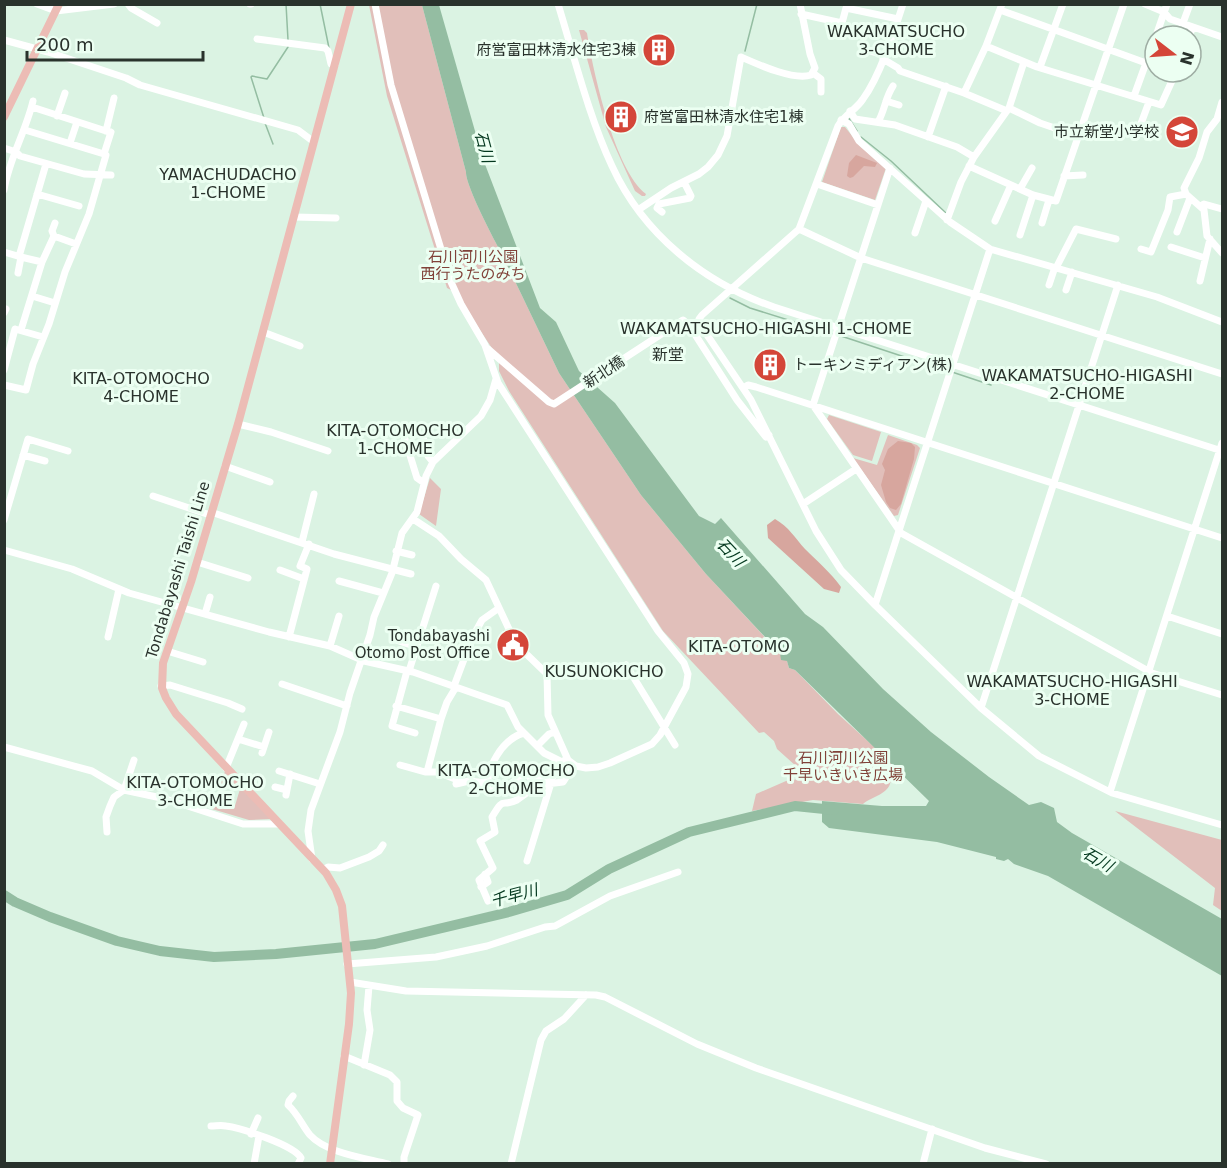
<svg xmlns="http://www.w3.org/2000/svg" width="1227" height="1168" viewBox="0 0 1227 1168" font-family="'DejaVu Sans','Noto Sans JP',sans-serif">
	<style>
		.green { fill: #e1bfba }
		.forest { fill: #d7a69e }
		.water { fill: #94bda2 }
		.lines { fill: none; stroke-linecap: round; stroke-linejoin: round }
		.stream { stroke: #94bda2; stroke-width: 1.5 }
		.river { stroke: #94bda2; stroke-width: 10 }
		.minor { stroke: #fff; stroke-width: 7 }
		.major { stroke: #ecbcb5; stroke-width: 8 }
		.labels { text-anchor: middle; stroke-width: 6; stroke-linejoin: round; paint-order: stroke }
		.poi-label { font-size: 15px; fill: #29322c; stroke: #ecfff2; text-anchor: end }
		.park-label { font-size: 15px; fill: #814239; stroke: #ecfff2 }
		.street-label { font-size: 15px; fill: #29322c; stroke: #ecfff2 }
		.neighbourhood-label { font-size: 16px; fill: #29322c; stroke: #ecfff2 }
		.water-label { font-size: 16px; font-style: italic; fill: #03381e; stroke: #ecfff2 }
	</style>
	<rect width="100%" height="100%" fill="#dbf3e3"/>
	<path class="green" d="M369 5H422L466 172C465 184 494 240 502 254L559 373 641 495 706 574 787 661 789 668 795 670 838 714 893 764C892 770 892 778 890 784 886 795 871 797 863 804L813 800 752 811 756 794 786 781 805 778 806 775 777 749 774 741 764 732 759 733 663 631 509 391 499 371V359L455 292 447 288 387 96Z
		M579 30H584L587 33C593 71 615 171 646 194L645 196H642L635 191 606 127Z
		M841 127H845L861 147 886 168 875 200 822 182Z
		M829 415 881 432 872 461 853 455 827 419Z
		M888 435 917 445 920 448 898 515 894 516 853 458 877 465Z
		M430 478 441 489 436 526 419 514Z
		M225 771 271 819 249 820 212 809 214 805 234 809 240 789 221 784Z
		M1115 811 1222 840V911L1213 905 1215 888Z"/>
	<path class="forest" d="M856 155 877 163 875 167 864 166 853 177 850 178 847 176 849 163Z
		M898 441 911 443 915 447 914 459 901 504 896 510 890 508 886 502 881 485 885 470 882 464 888 449Z
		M775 519C789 527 795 538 805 549 817 561 831 573 841 587L839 593 824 589 768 538 767 525Z"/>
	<path class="water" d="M422 5H439L483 159 540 308 556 322 579 371 615 403 699 516 715 524 721 518 805 614 823 627 883 689 931 732 989 777 1029 805 1041 802 1054 808 1057 822 1072 833 1222 919V976L1048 876 1014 864 1008 859 1004 861 996 859V857L937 842 829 828 822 822V801L882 806H926L929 801 795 670 789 668 787 661 781 660 780 653 706 574 641 495 559 373 502 254C494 240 465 184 466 172Z"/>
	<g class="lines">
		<path class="stream" d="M286 4 288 40
			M320 4 329 48
			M745 51 757 4
			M848 117 857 131
			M264 118 251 77 252 76 267 79 288 47
			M265 123 273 144
			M861 137 891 161 947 214
			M730 298 750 308 833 334
			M838 335 947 371
			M952 372 991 385"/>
		<path class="river" d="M4 895 15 902 50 917 117 941 160 951 214 957 276 954 375 944 509 912 567 895 609 869 689 832 795 806 834 810"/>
		<path class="minor" d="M37 4 56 11 114 4
			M128 4 131 8 157 23
			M250 4H251
			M375 4 391 85 451 282 461 304 485 345 498 383 658 631 684 663 688 674 686 687 660 735 652 744 610 763 598 767 586 768 576 766 568 760 548 715 547 674 516 644 486 580 461 559 439 536 413 519
			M558 4C574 56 589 117 612 166 643 234 704 283 774 307L1222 451
			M903 4C894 32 880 76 863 99 856 110 845 114 838 126L799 229 702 315 699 319V323L751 400 816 531 841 570 875 605 981 708 1039 756 1112 793 1222 825
			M1145 4 1164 12 1170 19 1222 37
			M1000 10 1146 63
			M801 14 842 23 846 8 898 19
			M1183 23 1190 4
			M1156 36 1167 4
			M1189 36 1193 27
			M257 39 325 48 328 51 331 64 335 65
			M4 40 48 52 126 78 140 85 298 130 314 142
			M986 46 1037 67 1161 105 1176 72
			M866 50 884 55
			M883 59 898 68 900 71 964 93 1007 111
			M1040 67 1063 4
			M813 73 821 79V92
			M964 93 986 46 1002 4
			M1134 96 1155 38
			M886 101 899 105
			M1222 102 1217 119 1207 132 1199 158 1184 188 1186 194 1204 210 1207 236 1222 253
			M32 107 106 131
			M1009 108 1040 123 1078 136
			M850 111 855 119 895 125 957 147 974 157
			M57 116 65 93
			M841 120 849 124 859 141 950 222 990 249 1157 297 1222 322
			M878 122C885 110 885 98 893 86
			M25 130 104 154
			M928 137 946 86
			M1136 137 1149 102
			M70 143 77 122
			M4 148 16 152 20 156 84 174 111 175
			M969 166 1033 195 1056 201 1124 4
			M890 168 813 405 901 533 1152 673 1222 695
			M1064 176 1083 175
			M817 184 878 205
			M1020 189 1032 168
			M4 190C9 159 26 131 33 101
			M37 194 79 206
			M1201 206 1204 204 1222 209
			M638 210 671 188 699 174 708 167 718 155 727 136 741 57C757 64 794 81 811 75L815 68 810 54 800 4
			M662 212 657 208 659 204 690 198 691 196 684 182
			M294 217 336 218
			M947 220 961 182 974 157 1009 108 1024 62
			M995 221 1011 185
			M1042 223 1049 200
			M799 229 861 258 1222 374
			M1177 232 1190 198
			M915 233 926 201
			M1020 235 1033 195
			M54 236 76 244
			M1171 247 1205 258
			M1141 249 1151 252 1168 210 1170 197 1186 194
			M4 252 21 257
			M20 253 46 164
			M1056 268 1076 229 1116 239
			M18 273 21 257 42 262
			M1200 281 1210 239
			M1049 285 1055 267
			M1066 290 1072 272
			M32 296 55 303
			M4 313 6 309
			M21 330 42 262 54 236 52 231 55 223
			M263 332 300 346
			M488 349 549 402 554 404 683 320 689 325 737 400 766 437 769 435
			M4 370 15 329 43 337
			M4 385 26 390 33 364 49 324 65 272 89 214 106 155 104 154 111 132 106 131 114 98
			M743 388 748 385 756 387 1222 538
			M238 424 271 432 328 451
			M404 436 417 478 424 483
			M424 440 428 456 433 462
			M23 455 45 461
			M225 466 270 482
			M153 496 210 515
			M803 504 856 469
			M211 512 334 554 411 574
			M4 520 28 439 68 451
			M302 542 314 494
			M4 550 72 569 129 593 269 632 330 646 364 661 413 672 507 705 518 727 544 753 562 762
			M396 551 412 555
			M197 562 248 578
			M280 570 304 579
			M339 581 383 593
			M875 605 990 249
			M205 614 210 597
			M1167 616 1222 634
			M108 637 119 589
			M289 637 307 569 300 566 309 544
			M396 640 417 647
			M330 646 339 616
			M167 651 203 662
			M626 665 675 745
			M407 671 392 726 415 733
			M409 671 436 586
			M282 684 347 706
			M161 686 170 685 228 703 242 709
			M454 686 472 638 482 620 499 608
			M396 706 441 719 427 772
			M981 708 1118 285
			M441 719 447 702 456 687
			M524 733C502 739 485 769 488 791L503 790 525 773 533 780 554 776 557 767 565 760
			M238 739 264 747
			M537 746 549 734 555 732
			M4 747 92 771 124 790 166 799 243 824H280
			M262 753 269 732
			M400 765 425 772H437L463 782
			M226 768 244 724
			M279 771 320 784
			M456 784 469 781 487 783
			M275 787 287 790
			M1110 792 1222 443
			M286 795 290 774
			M107 832 106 817 110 806 114 797 124 790 134 760
			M312 859 308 831 311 810 340 732 350 693 370 635 374 617 392 573 402 533 417 512 426 476 433 462 481 416 490 400 496 379
			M527 861 551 783
			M323 870 328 867 340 868 369 857 379 851 383 845
			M481 887 488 882 485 874
			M488 901 479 880 493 868 480 841 495 832 492 817C505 795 500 808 517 800L538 785 563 782 574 765
			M347 964 436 957 487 946 545 927 555 926 610 896 678 872
			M350 982 406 991 596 995 605 997 697 1044 756 1068 985 1148 1046 1164
			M344 1056 390 1075 397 1082V1101L403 1108 418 1115 404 1157V1164
			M364 1065 370 1030 367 1010 369 986
			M293 1096 289 1101 288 1105C298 1114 302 1125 310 1135 326 1153 365 1158 388 1164
			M211 1126C216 1126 221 1125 226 1126 241 1128 294 1145 301 1158L298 1164
			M251 1134 258 1118
			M254 1164 259 1136
			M511 1164 541 1040 546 1031 564 1019 586 995
			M923 1164 932 1129"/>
		<path class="major" d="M4 117 59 4
			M330 1164 349 1024 351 993 342 906 336 890 326 873 176 714 166 698 162 688 163 663 191 582 238 424 351 4"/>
	</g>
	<defs>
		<symbol id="building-disc" viewBox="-11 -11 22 22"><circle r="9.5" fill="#d44639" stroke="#ecfff2"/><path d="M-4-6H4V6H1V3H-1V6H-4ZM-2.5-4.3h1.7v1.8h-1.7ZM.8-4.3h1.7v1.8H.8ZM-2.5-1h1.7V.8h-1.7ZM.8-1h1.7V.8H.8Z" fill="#fff"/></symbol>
		<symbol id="school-disc" viewBox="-11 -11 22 22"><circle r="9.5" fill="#d44639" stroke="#ecfff2"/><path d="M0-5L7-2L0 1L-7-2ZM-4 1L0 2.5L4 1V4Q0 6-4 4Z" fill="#fff"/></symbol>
		<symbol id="civic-disc" viewBox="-11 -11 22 22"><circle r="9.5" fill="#d44639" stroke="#ecfff2"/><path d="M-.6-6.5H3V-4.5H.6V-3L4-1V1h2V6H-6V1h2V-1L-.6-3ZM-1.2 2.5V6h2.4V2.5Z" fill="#fff"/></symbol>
	</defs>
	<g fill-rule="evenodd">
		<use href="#building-disc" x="640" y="31" width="38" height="38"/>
		<use href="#building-disc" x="602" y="98" width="38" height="38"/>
		<use href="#school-disc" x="1163" y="113" width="38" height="38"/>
		<use href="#building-disc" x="751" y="346" width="38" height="38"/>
		<use href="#civic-disc" x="494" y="626" width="38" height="38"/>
	</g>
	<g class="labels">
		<g class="poi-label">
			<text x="636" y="55">府営富田林清水住宅3棟</text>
			<text x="644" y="122" text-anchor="start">府営富田林清水住宅1棟</text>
			<text x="1159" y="137">市立新堂小学校</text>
			<text x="793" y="370" text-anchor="start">トーキンミディアン(株)</text>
			<text x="490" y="641">Tondabayashi<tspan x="490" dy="17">Otomo Post Office</tspan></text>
		</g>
		<g class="park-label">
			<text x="473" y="262">石川河川公園<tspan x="473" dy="17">西行うたのみち</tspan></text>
			<text x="843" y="763">石川河川公園<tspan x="843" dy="17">千早いきいき広場</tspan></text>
		</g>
		<g class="street-label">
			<text transform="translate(604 372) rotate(-33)" y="5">新北橋</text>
			<text transform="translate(178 570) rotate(-73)" y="5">Tondabayashi Taishi Line</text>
		</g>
		<g class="neighbourhood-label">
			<text x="896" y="37">WAKAMATSUCHO<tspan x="896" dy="18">3-CHOME</tspan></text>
			<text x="228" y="180">YAMACHUDACHO<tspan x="228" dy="18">1-CHOME</tspan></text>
			<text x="766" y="334">WAKAMATSUCHO-HIGASHI 1-CHOME</text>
			<text x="668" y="360">新堂</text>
			<text x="1087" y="381">WAKAMATSUCHO-HIGASHI<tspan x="1087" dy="18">2-CHOME</tspan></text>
			<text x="141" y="384">KITA-OTOMOCHO<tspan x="141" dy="18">4-CHOME</tspan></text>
			<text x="395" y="436">KITA-OTOMOCHO<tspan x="395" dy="18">1-CHOME</tspan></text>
			<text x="739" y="652">KITA-OTOMO</text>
			<text x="604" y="677">KUSUNOKICHO</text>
			<text x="1072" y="687">WAKAMATSUCHO-HIGASHI<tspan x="1072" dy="18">3-CHOME</tspan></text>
			<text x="506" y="776">KITA-OTOMOCHO<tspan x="506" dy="18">2-CHOME</tspan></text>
			<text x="195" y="788">KITA-OTOMOCHO<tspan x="195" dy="18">3-CHOME</tspan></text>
		</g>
		<g class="water-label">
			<text transform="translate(485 147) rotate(75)" y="6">石川</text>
			<text transform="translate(731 552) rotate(47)" y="6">石川</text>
			<text transform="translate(1098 859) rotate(30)" y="6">石川</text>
			<text transform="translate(514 895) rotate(-15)" y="6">千早川</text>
		</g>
	</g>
	<rect width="1227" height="1168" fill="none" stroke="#29322c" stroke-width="12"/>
	<g transform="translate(1173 54) rotate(107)"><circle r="28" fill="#ecfff2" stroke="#9eada3" stroke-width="1.5"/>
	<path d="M0-4.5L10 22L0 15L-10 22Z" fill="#d44639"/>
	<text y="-9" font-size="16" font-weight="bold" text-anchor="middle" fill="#29322c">N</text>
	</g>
	<path d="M27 51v9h176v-9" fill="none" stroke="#29322c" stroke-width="3"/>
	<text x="36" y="51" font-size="18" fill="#29322c" stroke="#ecfff2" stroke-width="4.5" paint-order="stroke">200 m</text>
</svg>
